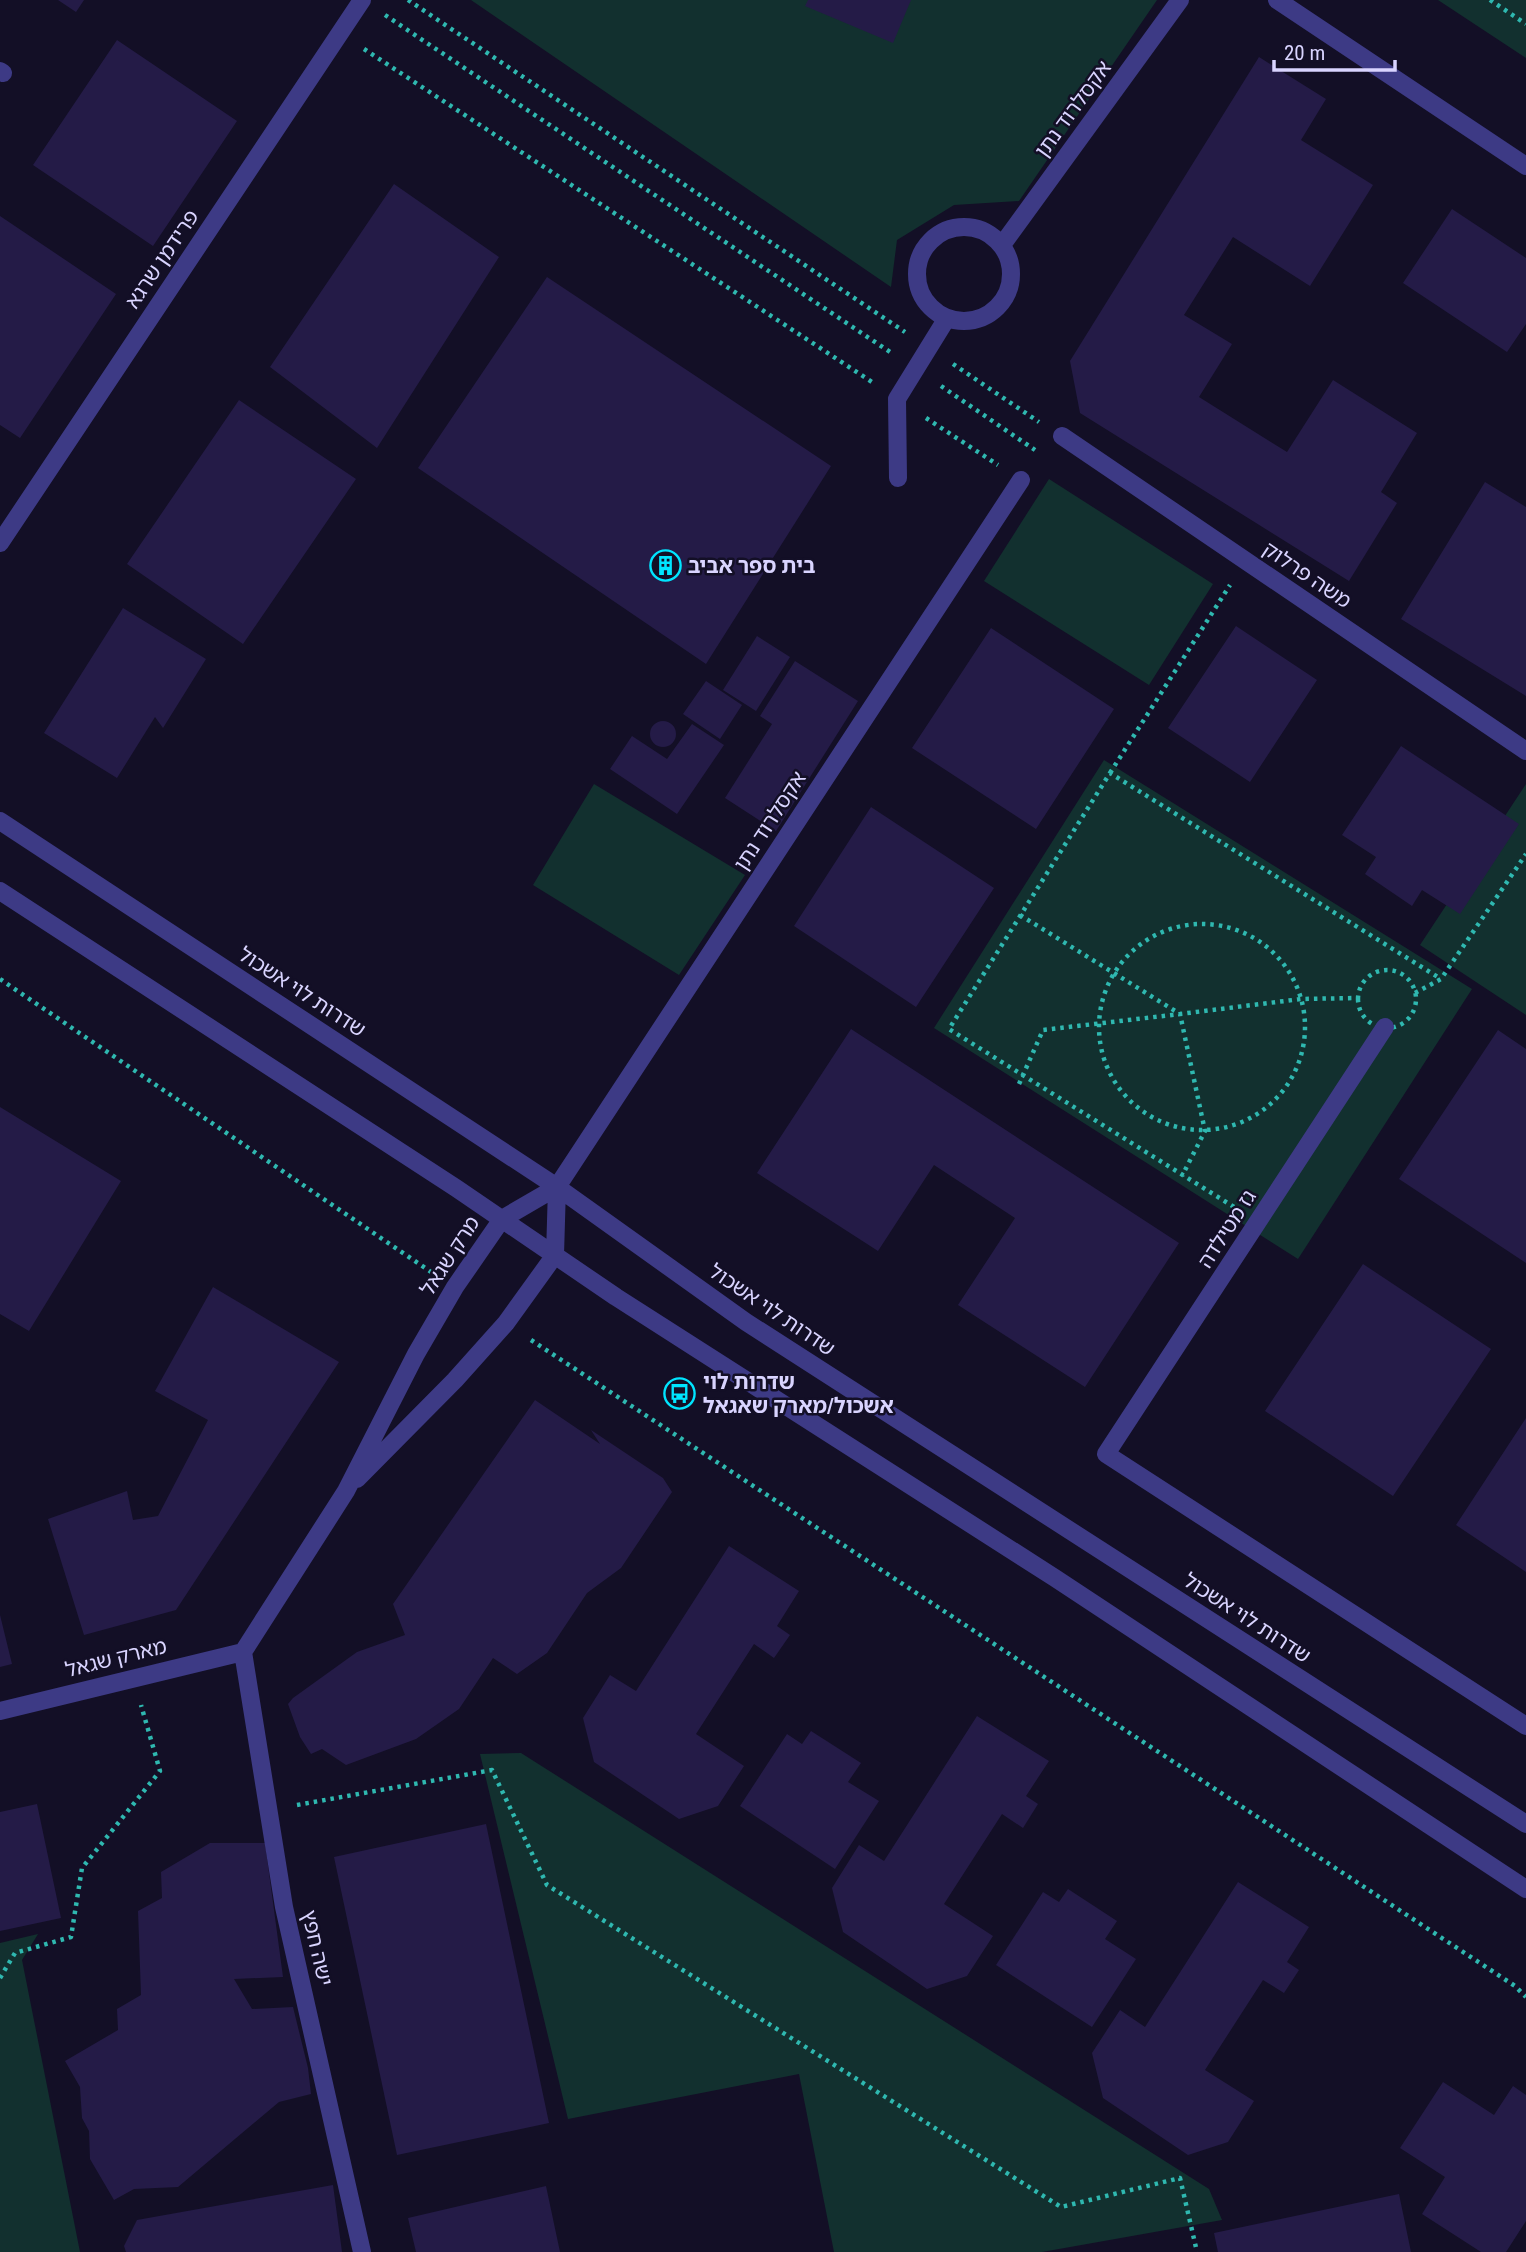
<svg xmlns="http://www.w3.org/2000/svg" width="1526" height="2252" viewBox="0 0 1526 2252" font-family="'Roboto Condensed','Noto Sans Hebrew',sans-serif">
	<style>
		.green { fill: #12302f }
		.building { fill: #241b47 }
		.lines { fill: none; stroke-linecap: round; stroke-linejoin: round }
		.path { stroke: #2fb8b0; stroke-width: 4.5; stroke-dasharray: 3.5 5; stroke-linecap: butt }
		.minor { stroke: #3d3a85; stroke-width: 18 }
		.labels { text-anchor: middle; stroke-width: 5; stroke-linejoin: round; paint-order: stroke }
		.street-label { font-size: 21px; fill: #d9d4ff; stroke: #130f26 }
		.poi-label { font-size: 21px; font-weight: bold; fill: #d9d4ff; stroke: #130f26; text-anchor: start }
	</style>
	<rect width="100%" height="100%" fill="#130f26"/>
	<path class="green" d="M471 0H1157L1019 201 954 205 897 240 891 287Z
		M1438 0H1526V58Z
		M1049 479 1213 584 1149 685 984 581Z
		M1104 760 1472 989 1298 1259 934 1028Z
		M594 784 745 875 679 975 533 885Z
		M1526 784V1015L1420 945Z
		M521 1753 1209 2189 1222 2220 1042 2252H834L799 2074 568 2119 480 1754Z
		M38 1934 22 1960 80 2252H0V1943Z"/>
	<path class="building" d="M58 0H84L76 12Z
		M808 0H911L893 43 805 6Z
		M117 40 237 121 153 246 33 165Z
		M1259 57 1326 99 1301 140 1373 185 1310 286 1233 237 1184 315 1232 344 1199 397 1287 452 1333 380 1417 433 1381 492 1397 503 1349 581 1080 413 1070 361Z
		M394 184 499 257 377 448 270 367Z
		M1452 209 1526 258V324L1507 352 1403 283Z
		M0 216 116 294 20 438 0 425Z
		M547 277 831 466 706 664 418 468Z
		M239 400 356 479 243 644 127 564Z
		M1485 482 1526 507V696L1401 619Z
		M123 608 206 659 163 728 155 717 117 778 44 733Z
		M1236 626 1317 680 1250 782 1168 728Z
		M991 628 1114 709 1036 829 912 748Z
		M757 636 790 657 756 711 723 690Z
		M795 661 858 701 776 831 725 798 772 724 760 716Z
		M706 681 742 705 720 739 683 714Z
		M650 734a13 13 0 1 1 26 0a13 13 0 1 1-26 0Z
		M692 724 724 745 677 814 610 769 632 736 667 759Z
		M1401 746 1519 824 1460 914 1422 890 1412 906 1365 874 1376 857 1342 835Z
		M871 807 994 888 916 1007 794 926Z
		M851 1029 1179 1243 1085 1387 958 1305 1015 1218 934 1165 878 1251 757 1173Z
		M1498 1030 1526 1049V1263L1399 1179Z
		M0 1107 121 1181 29 1331 0 1314Z
		M1363 1264 1491 1349 1393 1496 1265 1411Z
		M213 1287 339 1362 176 1610 84 1635 48 1519 127 1491 133 1520 158 1516 208 1420 155 1391Z
		M535 1400 600 1444 591 1430 663 1478 672 1492 621 1568 587 1593 547 1653 517 1674 493 1658 459 1709 416 1739 346 1765 322 1749 311 1754 300 1737 288 1704 293 1698 357 1652 405 1635 393 1604Z
		M1526 1418V1572L1456 1525Z
		M729 1546 799 1591 777 1626 790 1635 774 1658 754 1644 696 1734 744 1766 718 1806 679 1819 594 1762 583 1718 610 1675 636 1691Z
		M0 1615 12 1664 0 1667Z
		M977 1716 1049 1761 1026 1796 1038 1804 1023 1828 1002 1814 944 1904 993 1936 967 1976 927 1989 843 1932 832 1888 859 1845 884 1861Z
		M811 1731 861 1763 848 1782 879 1801 835 1869 740 1806 787 1734 802 1744Z
		M37 1804 61 1918 0 1931V1812Z
		M486 1824 549 2123 397 2155 334 1857Z
		M210 1843H265L283 1977 234 1979 252 2009 293 2007 308 2068 311 2094 279 2102 178 2187 134 2189 114 2200 90 2159 89 2131 82 2118 80 2087 65 2061 118 2030 117 2009 141 1995 138 1911 162 1898 161 1872Z
		M1238 1882 1309 1927 1287 1962 1299 1970 1284 1993 1263 1980 1205 2070 1254 2101 1228 2142 1188 2155 1103 2098 1092 2053 1120 2010 1145 2027Z
		M1068 1889 1117 1921 1105 1939 1136 1959 1092 2027 996 1965 1043 1892 1059 1902Z
		M1443 2082 1494 2115 1513 2086 1526 2095V2221L1506 2252H1481L1422 2214 1445 2177 1400 2148Z
		M333 2185 342 2252H126L124 2246 137 2220Z
		M546 2186 560 2252H416L408 2218Z
		M1399 2194 1411 2252H1218L1214 2233Z"/>
	<g class="lines">
		<path class="path" d="M408 0 905 332
			M1490 0 1526 24
			M385 15 893 354
			M364 49 872 382
			M953 364 1039 422
			M941 386 1035 450
			M926 418 998 465
			M1110 773 1230 585
			M1020 915 1180 1014 1301 999 1358 998
			M1099 1027a103 103 0 1 1 206 0a103 103 0 1 1-206 0Z
			M1358 999a29 29 0 1 1 58 0a29 29 0 1 1-58 0Z
			M0 979 431 1272
			M1415 993 1441 979 1526 854
			M1019 1084 1043 1030 1180 1014 1205 1131 1182 1176
			M1234 1207 949 1029 1110 773 1441 979
			M531 1340 1515 1986 1526 1997
			M297 1805 492 1770 547 1885 1061 2207 1180 2178 1197 2252
			M0 1978 15 1953 71 1937 82 1868 160 1771 141 1705"/>
		<path class="minor" d="M1277 0 1526 166
			M0 71 3 73
			M917 274a47 47 0 1 1 94 0a47 47 0 1 1-94 0Z
			M1002 245 1180 0
			M1062 436 1526 751
			M898 478 897 399 947 318
			M0 543 362 0
			M0 821 557 1187 746 1322 1526 1824
			M0 891 456 1188 616 1297 1055 1578 1526 1889
			M1385 1027 1106 1454 1526 1726
			M357 1479 455 1380 506 1323 555 1255 557 1187
			M243 1652 346 1491 416 1354 455 1287 502 1219 557 1187 1021 480
			M243 1652 284 1907 362 2252
			M0 1711 243 1652"/>
	</g>
	<defs>
		<symbol id="building-ring" viewBox="-11 -11 22 22"><circle r="9.5" fill="#130f26" stroke="#00e5ff" stroke-width="1.5"/><path d="M-4-6H4V6H1V3H-1V6H-4ZM-2.5-4.3h1.7v1.8h-1.7ZM.8-4.3h1.7v1.8H.8ZM-2.5-1h1.7V.8h-1.7ZM.8-1h1.7V.8H.8Z" fill="#00e5ff"/></symbol>
		<symbol id="bus-ring" viewBox="-11 -11 22 22"><circle r="9.5" fill="#130f26" stroke="#00e5ff" stroke-width="1.5"/><path d="M-5-6H5V4H4V6H2V4H-2V6H-4V4H-5ZM-3.5-4V0h7V-4ZM-3.5 1.2v1.5H-2V1.2ZM2 1.2v1.5H3.5V1.2Z" fill="#00e5ff"/></symbol>
	</defs>
	<g fill-rule="evenodd">
		<use href="#building-ring" x="648" y="548" width="35" height="35"/>
		<use href="#bus-ring" x="662" y="1376" width="35" height="35"/>
	</g>
	<g class="labels">
		<g class="street-label">
			<text transform="translate(1073 109) rotate(-54)" y="7">אקסלרוד נתן</text>
			<text transform="translate(162 259) rotate(-56)" y="7">פרידמן שרגא</text>
			<text transform="translate(1307 575) rotate(34)" y="7">משה פרלוק</text>
			<text transform="translate(770 821) rotate(-57)" y="7">אקסלרוד נתן</text>
			<text transform="translate(302 992) rotate(33)" y="7">שדרות לוי אשכול</text>
			<text transform="translate(1227 1229) rotate(-57)" y="7">גז מטילדה</text>
			<text transform="translate(450 1256) rotate(-57)" y="7">מרק שגאל</text>
			<text transform="translate(772 1310) rotate(34)" y="7">שדרות לוי אשכול</text>
			<text transform="translate(1247 1618) rotate(33)" y="7">שדרות לוי אשכול</text>
			<text transform="translate(116 1658) rotate(-14)" y="7">מארק שגאל</text>
			<text transform="translate(317 1948) rotate(77)" y="7">ישה חפץ</text>
		</g>
		<g class="poi-label">
			<text x="688" y="573">בית ספר אביב</text>
			<text x="703" y="1389">שדרות לוי<tspan x="703" dy="24">אשכול/מארק שאגאל</tspan></text>
		</g>
	</g>
	<path d="M1274 60v10h121v-10" fill="none" stroke="#d9d4ff" stroke-width="3.5"/>
	<text x="1284" y="60" font-size="21" fill="#d9d4ff" stroke="#130f26" stroke-width="5" paint-order="stroke">20 m</text>
</svg>
